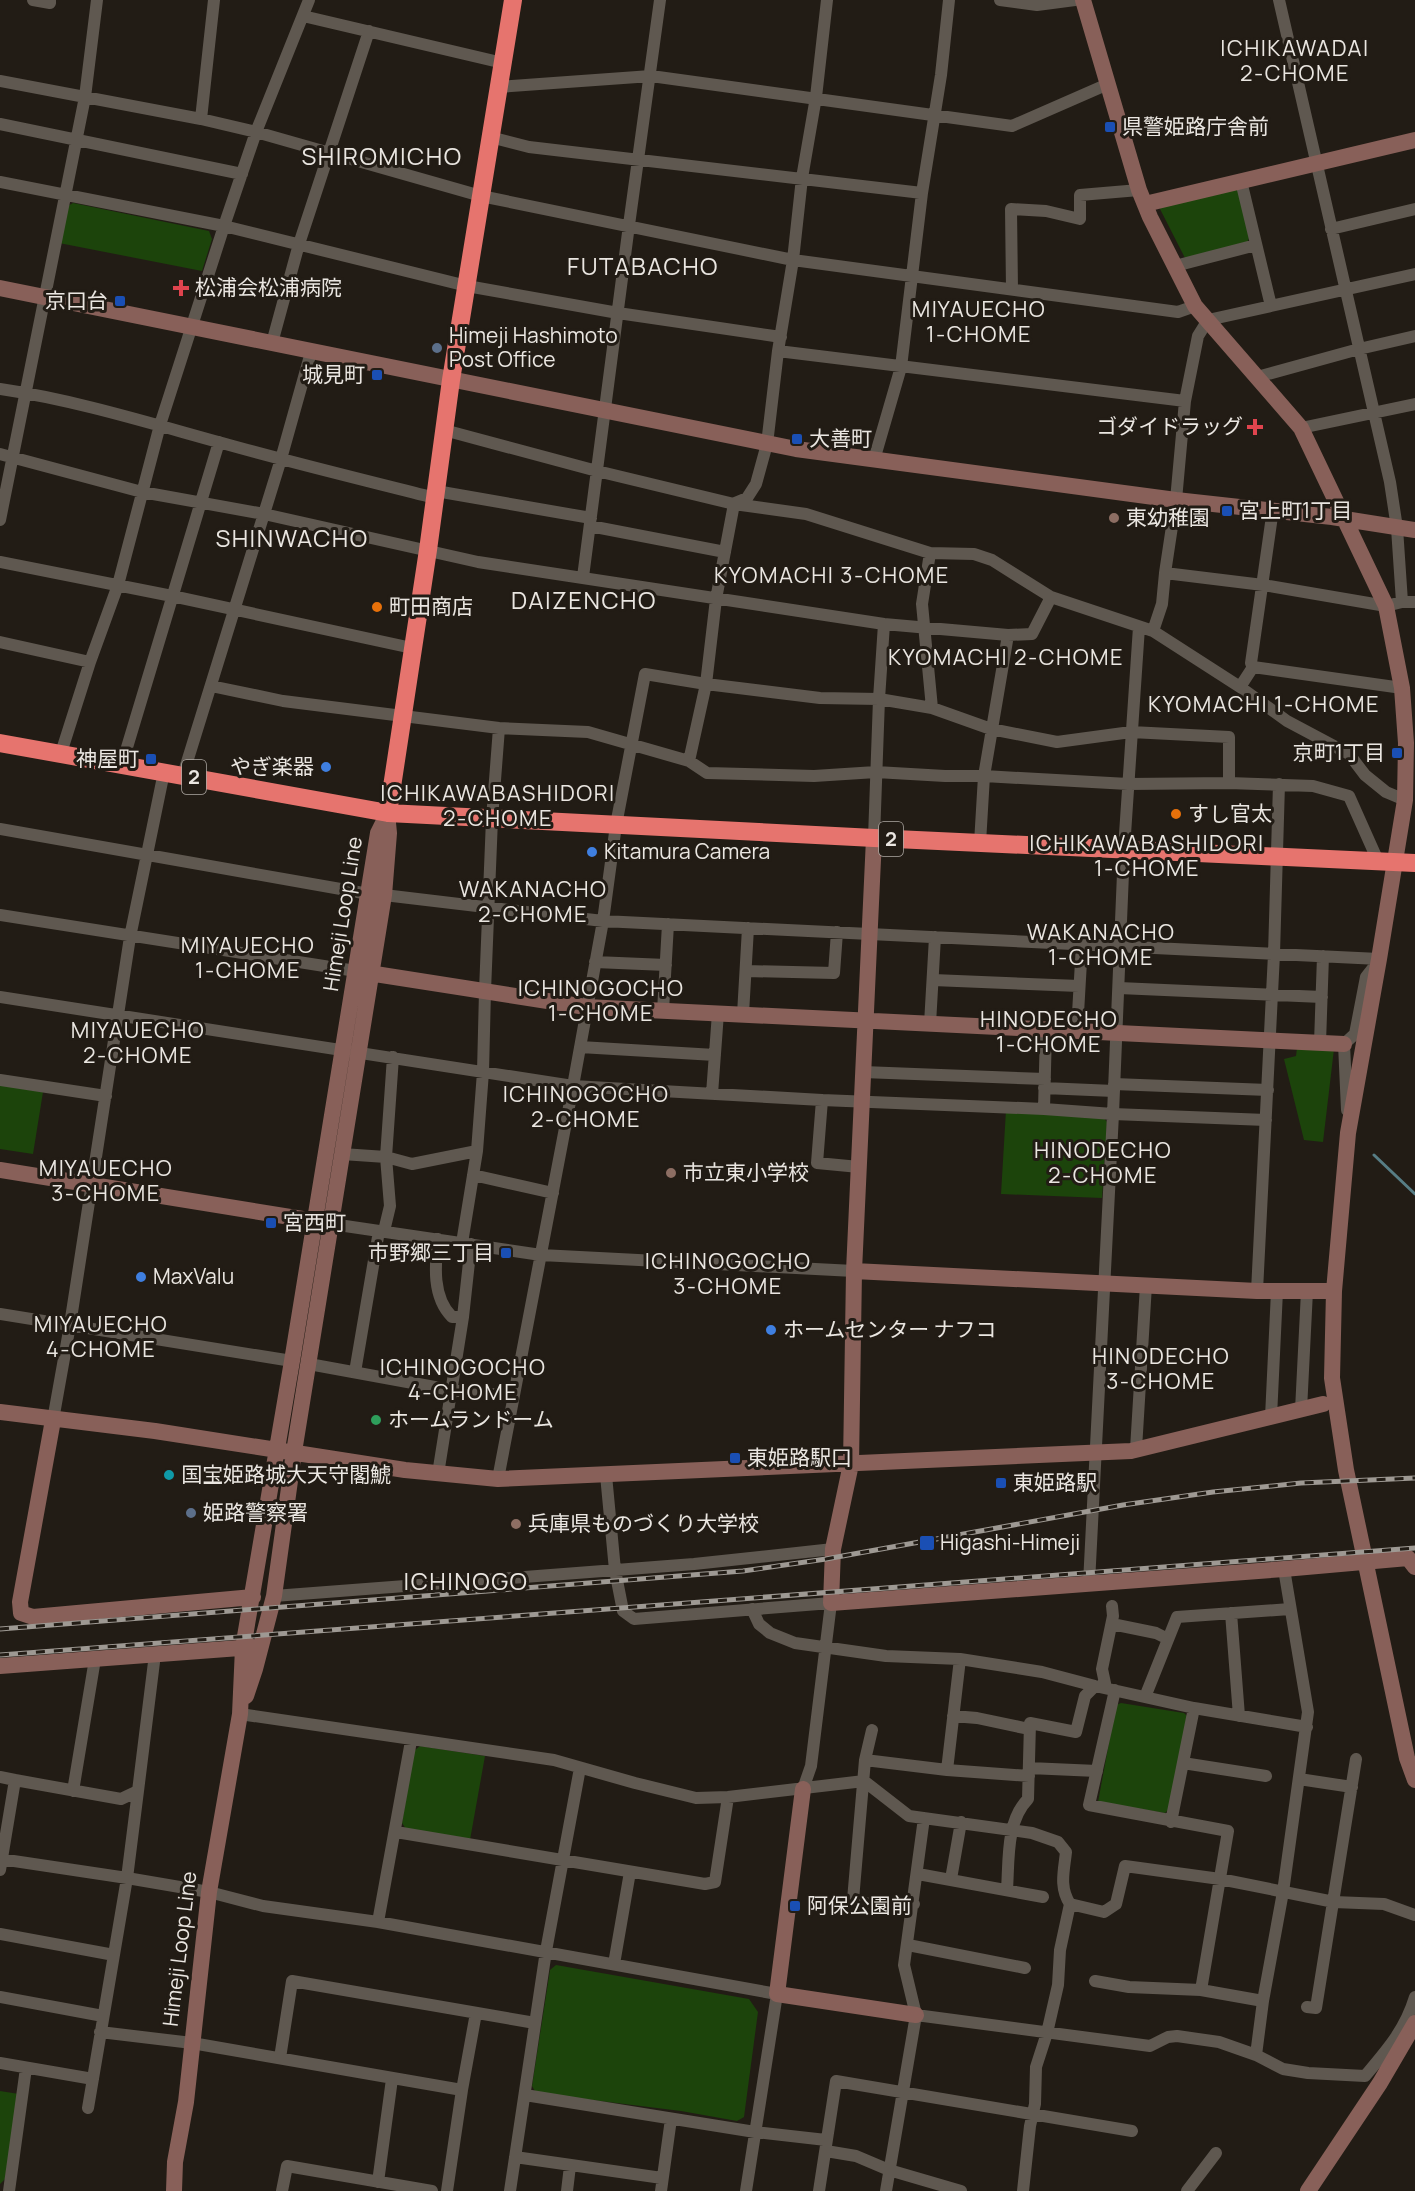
<svg xmlns="http://www.w3.org/2000/svg" width="1415" height="2191" viewBox="0 0 1415 2191" font-family="Manrope,'Noto Sans JP',sans-serif">
	<style>
		.green { fill: #1c440b }
		.lines { fill: none; stroke-linecap: round; stroke-linejoin: round }
		.stream { stroke: #577d85; stroke-width: 3 }
		.street { stroke: #5f5850; stroke-width: 12 }
		.secondary { stroke: #886059; stroke-width: 16 }
		.highway { stroke: #e6746e; stroke-width: 18 }
		.rail-casing { stroke: #9e9993; stroke-width: 5 }
		.rail { stroke: #221c15; stroke-width: 3; stroke-dasharray: 9; stroke-linecap: butt }
		.transit-dot { fill: #1a4fb4; stroke: #221c15; stroke-width: 2 }
		.health-dot { fill: #e0444e; stroke: #221c15; stroke-width: 2 }
		.service-dot { fill: #5c6f8a; stroke: #221c15; stroke-width: 2 }
		.education-dot { fill: #8d6e63; stroke: #221c15; stroke-width: 2 }
		.food-dot { fill: #e8710a; stroke: #221c15; stroke-width: 2 }
		.shop-dot { fill: #3f7fe0; stroke: #221c15; stroke-width: 2 }
		.leisure-dot { fill: #2e9e5b; stroke: #221c15; stroke-width: 2 }
		.culture-dot { fill: #0f9aa8; stroke: #221c15; stroke-width: 2 }
		.labels { text-anchor: middle; stroke-width: 6; stroke-linejoin: round; paint-order: stroke }
		.shield { fill: #221c15; stroke: #aea9a4; stroke-width: 1.5 }
		.shield-label { font-size: 20px; font-weight: bold; fill: #eae6e1 }
		.poi-label { font-size: 21px; fill: #eae6e1; stroke: #221c15; text-anchor: start }
		.street-label { font-size: 21px; fill: #eae6e1; stroke: #221c15 }
		.neighbourhood-label { font-size: 22px; letter-spacing: 1.5px; fill: #eae6e1; stroke: #221c15 }
		.quarter-label { font-size: 24px; letter-spacing: 1.5px; fill: #eae6e1; stroke: #221c15 }
	</style>
	<rect width="100%" height="100%" fill="#221c15"/>
	<path class="green" d="M1234 188 1240 191 1249 238 1247 243 1185 258 1160 209 1161 204Z
		M73 203 209 231 212 239 202 271 59 243 68 206Z
		M1297 1048 1334 1049 1323 1142 1304 1140 1284 1059 1296 1056Z
		M0 1085 43 1092 33 1154 0 1149Z
		M1006 1110 1102 1116 1107 1122 1102 1198 1001 1194Z
		M1121 1703 1184 1713 1188 1717 1169 1809 1165 1813 1098 1802 1116 1705Z
		M420 1746 485 1756 470 1840 406 1829 402 1823 414 1751Z
		M556 1965 749 1999 758 2012 744 2117 737 2121 681 2111 536 2093 532 2086 550 1970Z
		M0 2091 19 2094 5 2179 0 2184Z"/>
	<g class="lines">
		<path class="stream" d="M1374 1155 1415 1194"/>
		<path class="street" d="M33 0 50 3V0
			M1000 0 1037 5 1075 0
			M1279 0 1390 482 1397 528 1402 602
			M303 16 503 63
			M0 81 201 119 256 132 481 196 793 260 1178 312 1195 306
			M498 87 651 76 1012 126 1108 84
			M201 119 214 0
			M0 124 242 174
			M490 137 529 147 922 193
			M1241 181 1271 306
			M0 182 224 226 467 286 618 313 781 337
			M1331 229 1415 209
			M1175 266 1256 245
			M1012 289 1011 209 1046 211 1080 219V195L1139 190
			M272 343 299 244 369 31
			M778 351 1185 401
			M1257 377 1359 349 1415 336
			M0 389C75 400 149 423 222 443 293 463 364 480 435 498
			M1301 428 1415 404
			M444 430 597 471 734 504 806 514 930 553 974 554 992 560 1051 597 1153 631 1240 687 1287 721 1349 754 1365 775 1386 792 1405 800
			M0 454 142 492 264 514 478 562 884 624 1008 635 1032 634 1051 597
			M874 460 901 367 922 193 941 75 949 0
			M436 491 591 518
			M735 503 747 498 756 484 767 444 778 351 793 260 802 178 816 97 827 0
			M0 520 85 97 97 0
			M590 526 725 552
			M930 553 922 604 932 708
			M0 562 172 596 412 648
			M1165 573 1263 585 1386 606 1402 602H1415
			M583 577 629 225 660 0
			M1153 631 1162 604 1165 573 1176 500 1185 401 1198 336 1208 320 1415 274
			M0 642 90 662
			M1253 667 1402 688
			M211 686 283 701 499 728 588 732 689 761 707 773 814 776 876 772 945 776H984L1128 784 1229 783 1313 786 1349 796 1378 861
			M1240 687 1253 667 1251 663 1273 509
			M61 753 90 662 118 585 160 425 224 226 256 132 309 0
			M689 761 706 684 716 599 734 504
			M122 764 219 442
			M183 775 281 459 311 352
			M0 829 369 894
			M874 838 879 699 884 624
			M980 843 984 776 1008 635
			M384 895 603 921 1379 959
			M0 915 356 971
			M595 962 666 965
			M746 971 834 973 837 932
			M933 980 1079 986
			M1119 988 1322 997
			M0 997 573 1086 822 1100 1044 1109 1113 1114 1266 1120
			M663 1011 668 924
			M743 1014 748 928
			M930 1024 935 937
			M1077 1031 1082 944
			M1320 1043 1323 956
			M580 1047 715 1055
			M863 1072 1045 1079
			M0 1080 106 1096
			M1114 1084 1268 1090
			M1044 1088 1114 1091
			M712 1094 718 1013
			M822 1100 817 1163 859 1167
			M1044 1109 1046 1030
			M1347 1110 1344 1044 1355 1034 1366 977 1377 963
			M342 1154 386 1157 412 1164 477 1151
			M473 1175 553 1193
			M325 1223 541 1255 854 1271
			M384 1231 390 1206 386 1157 393 1057
			M438 1239C435 1265 432 1297 452 1317H463
			M462 1243 477 1151 483 1072 485 991 492 819 499 728
			M1257 1291 1274 954 1279 784
			M0 1314 292 1361
			M309 1364 451 1390 513 1396
			M355 1372 379 1231
			M1301 1410 1307 1291
			M1271 1417 1277 1291
			M53 1420 70 1325 130 937 164 772
			M1136 1449 1146 1285
			M438 1474 463 1317 471 1244
			M606 1475 615 1570 623 1611 634 1619 831 1603 811 1766 803 1789
			M498 1479 573 1086 603 921 616 825 645 674 706 684 820 698 879 699 932 708 991 729 1057 742 1131 732 1229 737V783
			M1089 1583 1113 1114 1124 849 1139 627
			M274 1596 694 1564 833 1549
			M752 1609 759 1624 770 1633 795 1643 886 1656 960 1659 1042 1672 1095 1686 1194 1708 1307 1727
			M1231 1613 1239 1716
			M1112 1624 1156 1633 1168 1639
			M1106 1688 1102 1669 1113 1616 1112 1606
			M1115 1690 1089 1805 1228 1831 1201 1990
			M1145 1697 1177 1617 1290 1609
			M240 1714 554 1760 635 1783 696 1798 728 1797 864 1781 909 1816 1032 1833 1058 1842 1066 1852C1064 1871 1059 1887 1070 1904L1104 1912 1116 1904 1125 1866 1220 1879 1334 1902 1384 1904 1415 1915
			M953 1716 977 1718 1029 1729
			M872 1730 865 1760 853 1900 876 1905 914 1904
			M865 1760 947 1770 1029 1776
			M1183 1763 1266 1776
			M1029 1768 1097 1771
			M947 1770 960 1659
			M0 1777 15 1780 0 1870
			M1299 1779 1352 1787
			M15 1780 121 1799 138 1791 155 1654
			M73 1791 95 1659
			M1171 1822 1194 1708
			M396 1832 705 1884 715 1882 728 1797
			M0 1859 127 1878 209 1892 263 1906 378 1922 777 1994 746 2191
			M918 1874 1043 1897
			M951 1879 961 1822
			M1007 1890C1009 1860 1006 1821 1028 1799L1030 1723 1076 1732 1085 1696 1095 1686
			M378 1922 411 1741
			M0 1934 114 1955
			M908 1945 1025 1968
			M614 1964 630 1872
			M1095 1981 1129 1987 1201 1990 1263 2001
			M0 1997 103 2016
			M1307 2007 1316 2008 1356 1759
			M916 2015 1150 2046 1168 2037 1177 2036 1219 2042 1256 2055 1283 2069 1308 2073 1365 2076C1387 2050 1405 2030 1415 1997
			M100 2032 192 2043 462 2090
			M1256 2055 1263 2001 1283 1892 1308 1712 1284 1569
			M280 2058 292 1981 535 2023
			M0 2063 93 2079
			M525 2095 755 2132 826 2140
			M88 2108 127 1878 138 1791
			M826 2151 856 2156 889 2170 961 2191
			M515 2157 662 2178
			M378 2182 392 2079
			M9 2191 26 2068
			M282 2191 287 2166 432 2191
			M447 2191 462 2090 476 2013
			M510 2191 546 1951 580 1768
			M567 2191 570 2166
			M661 2191 671 2119
			M819 2191 836 2081 1132 2131
			M886 2191 916 2015 904 1965 924 1818
			M1023 2191 1030 2126 1035 2104 1036 2067 1047 2033 1058 1985 1060 1950 1070 1904
			M1187 2191 1216 2153"/>
		<path class="secondary" d="M1083 0 1139 190 1150 217 1195 306 1301 428 1386 606 1402 688 1406 743 1405 800 1379 959 1348 1133 1334 1291 1332 1378 1346 1470 1407 1758 1415 1780
			M1145 204 1415 140
			M0 288 796 449 1176 500 1332 517 1415 530
			M874 838 854 1271 851 1464 833 1549 831 1603 1284 1569 1408 1558 1415 1567
			M356 971 586 1007 1344 1044
			M0 1170 315 1221
			M854 1271 1257 1291H1334
			M0 1412 155 1431 405 1470 498 1479 1131 1451 1323 1404
			M53 1420 20 1602 21 1613 33 1617 253 1597
			M0 1666 253 1647
			M246 1696 255 1669 274 1596 294 1452 384 895 389 833 388 823
			M803 1789 777 1994 916 2015
			M174 2191 175 2162 186 2102 209 1892 240 1714 243 1648 292 1361 378 833 388 813
			M1308 2191 1380 2083 1415 2023"/>
		<path class="highway" d="M0 743 388 813 874 838 1415 863
			M388 813 428 550 451 380 513 0"/>
		<defs>
			<path id="rail" d="M0 1629 743 1571 826 1559 1123 1505 1213 1492 1301 1483 1415 1478
				M0 1655 1415 1548"/>
		</defs>
		<use href="#rail" class="rail-casing"/>
		<use href="#rail" class="rail"/>
	</g>
	<g class="transit-dot">
		<rect x="1104" y="121" width="12" height="12" rx="3"/>
		<rect x="114" y="295" width="12" height="12" rx="3"/>
		<rect x="371" y="369" width="12" height="12" rx="3"/>
		<rect x="791" y="433" width="12" height="12" rx="3"/>
		<rect x="1221" y="505" width="12" height="12" rx="3"/>
		<rect x="1391" y="747" width="12" height="12" rx="3"/>
		<rect x="145" y="753" width="12" height="12" rx="3"/>
		<rect x="265" y="1217" width="12" height="12" rx="3"/>
		<rect x="500" y="1247" width="12" height="12" rx="3"/>
		<rect x="729" y="1452" width="12" height="12" rx="3"/>
		<rect x="995" y="1477" width="12" height="12" rx="3"/>
		<rect x="919" y="1535" width="16" height="16" rx="3"/>
		<rect x="789" y="1900" width="12" height="12" rx="3"/>
	</g>
	<g class="health-dot">
		<path d="M178 279h6v6h6v6h-6v6h-6v-6h-6v-6h6z"/>
		<path d="M1252 418h6v6h6v6h-6v6h-6v-6h-6v-6h6z"/>
	</g>
	<g class="service-dot">
		<circle cx="437" cy="348" r="6"/>
		<circle cx="191" cy="1513" r="6"/>
	</g>
	<g class="education-dot">
		<circle cx="1114" cy="518" r="6"/>
		<circle cx="671" cy="1173" r="6"/>
		<circle cx="516" cy="1524" r="6"/>
	</g>
	<g class="food-dot">
		<circle cx="377" cy="607" r="6"/>
		<circle cx="1176" cy="814" r="6"/>
	</g>
	<g class="shop-dot">
		<circle cx="326" cy="767" r="6"/>
		<circle cx="592" cy="852" r="6"/>
		<circle cx="141" cy="1277" r="6"/>
		<circle cx="771" cy="1330" r="6"/>
	</g>
	<circle class="leisure-dot" cx="376" cy="1420" r="6"/>
	<circle class="culture-dot" cx="169" cy="1475" r="6"/>
	<g class="labels">
		<g class="shield">
			<rect x="182" y="760" width="24" height="34" rx="4.5"/>
			<rect x="879" y="822" width="24" height="34" rx="4.5"/>
		</g>
		<g class="shield-label">
			<text x="194" y="784">2</text>
			<text x="891" y="846">2</text>
		</g>
		<g class="poi-label">
			<text x="1122" y="134">県警姫路庁舎前</text>
			<text x="195" y="295">松浦会松浦病院</text>
			<text x="108" y="308" text-anchor="end">京口台</text>
			<text x="449" y="343">Himeji Hashimoto<tspan x="449" dy="24">Post Office</tspan></text>
			<text x="365" y="382" text-anchor="end">城見町</text>
			<text x="1243" y="434" text-anchor="end">ゴダイドラッグ</text>
			<text x="809" y="446">大善町</text>
			<text x="1239" y="518">宮上町1丁目</text>
			<text x="1126" y="525">東幼稚園</text>
			<text x="389" y="614">町田商店</text>
			<text x="1385" y="760" text-anchor="end">京町1丁目</text>
			<text x="139" y="766" text-anchor="end">神屋町</text>
			<text x="314" y="774" text-anchor="end">やぎ楽器</text>
			<text x="1188" y="821">すし官太</text>
			<text x="604" y="859">Kitamura Camera</text>
			<text x="683" y="1180">市立東小学校</text>
			<text x="283" y="1230">宮西町</text>
			<text x="494" y="1260" text-anchor="end">市野郷三丁目</text>
			<text x="153" y="1284">MaxValu</text>
			<text x="783" y="1337">ホームセンター ナフコ</text>
			<text x="388" y="1427">ホームランドーム</text>
			<text x="747" y="1465">東姫路駅口</text>
			<text x="181" y="1482">国宝姫路城大天守閣鯱</text>
			<text x="1013" y="1490">東姫路駅</text>
			<text x="203" y="1520">姫路警察署</text>
			<text x="528" y="1531">兵庫県ものづくり大学校</text>
			<text x="940" y="1550">Higashi-Himeji</text>
			<text x="807" y="1913">阿保公園前</text>
		</g>
		<g class="street-label">
			<text transform="translate(343 914) rotate(-81)" y="7">Himeji Loop Line</text>
			<text transform="translate(180 1949) rotate(-83)" y="7">Himeji Loop Line</text>
		</g>
		<g class="neighbourhood-label">
			<text x="1295" y="56">ICHIKAWADAI<tspan x="1295" dy="25">2-CHOME</tspan></text>
			<text x="979" y="317">MIYAUECHO<tspan x="979" dy="25">1-CHOME</tspan></text>
			<text x="832" y="583">KYOMACHI 3-CHOME</text>
			<text x="1006" y="665">KYOMACHI 2-CHOME</text>
			<text x="1264" y="712">KYOMACHI 1-CHOME</text>
			<text x="498" y="801">ICHIKAWABASHIDORI<tspan x="498" dy="25">2-CHOME</tspan></text>
			<text x="1147" y="851">ICHIKAWABASHIDORI<tspan x="1147" dy="25">1-CHOME</tspan></text>
			<text x="533" y="897">WAKANACHO<tspan x="533" dy="25">2-CHOME</tspan></text>
			<text x="1101" y="940">WAKANACHO<tspan x="1101" dy="25">1-CHOME</tspan></text>
			<text x="248" y="953">MIYAUECHO<tspan x="248" dy="25">1-CHOME</tspan></text>
			<text x="601" y="996">ICHINOGOCHO<tspan x="601" dy="25">1-CHOME</tspan></text>
			<text x="1049" y="1027">HINODECHO<tspan x="1049" dy="25">1-CHOME</tspan></text>
			<text x="138" y="1038">MIYAUECHO<tspan x="138" dy="25">2-CHOME</tspan></text>
			<text x="586" y="1102">ICHINOGOCHO<tspan x="586" dy="25">2-CHOME</tspan></text>
			<text x="1103" y="1158">HINODECHO<tspan x="1103" dy="25">2-CHOME</tspan></text>
			<text x="106" y="1176">MIYAUECHO<tspan x="106" dy="25">3-CHOME</tspan></text>
			<text x="728" y="1269">ICHINOGOCHO<tspan x="728" dy="25">3-CHOME</tspan></text>
			<text x="101" y="1332">MIYAUECHO<tspan x="101" dy="25">4-CHOME</tspan></text>
			<text x="1161" y="1364">HINODECHO<tspan x="1161" dy="25">3-CHOME</tspan></text>
			<text x="463" y="1375">ICHINOGOCHO<tspan x="463" dy="25">4-CHOME</tspan></text>
		</g>
		<g class="quarter-label">
			<text x="382" y="165">SHIROMICHO</text>
			<text x="643" y="275">FUTABACHO</text>
			<text x="292" y="547">SHINWACHO</text>
			<text x="584" y="609">DAIZENCHO</text>
			<text x="466" y="1590">ICHINOGO</text>
		</g>
	</g>
</svg>
